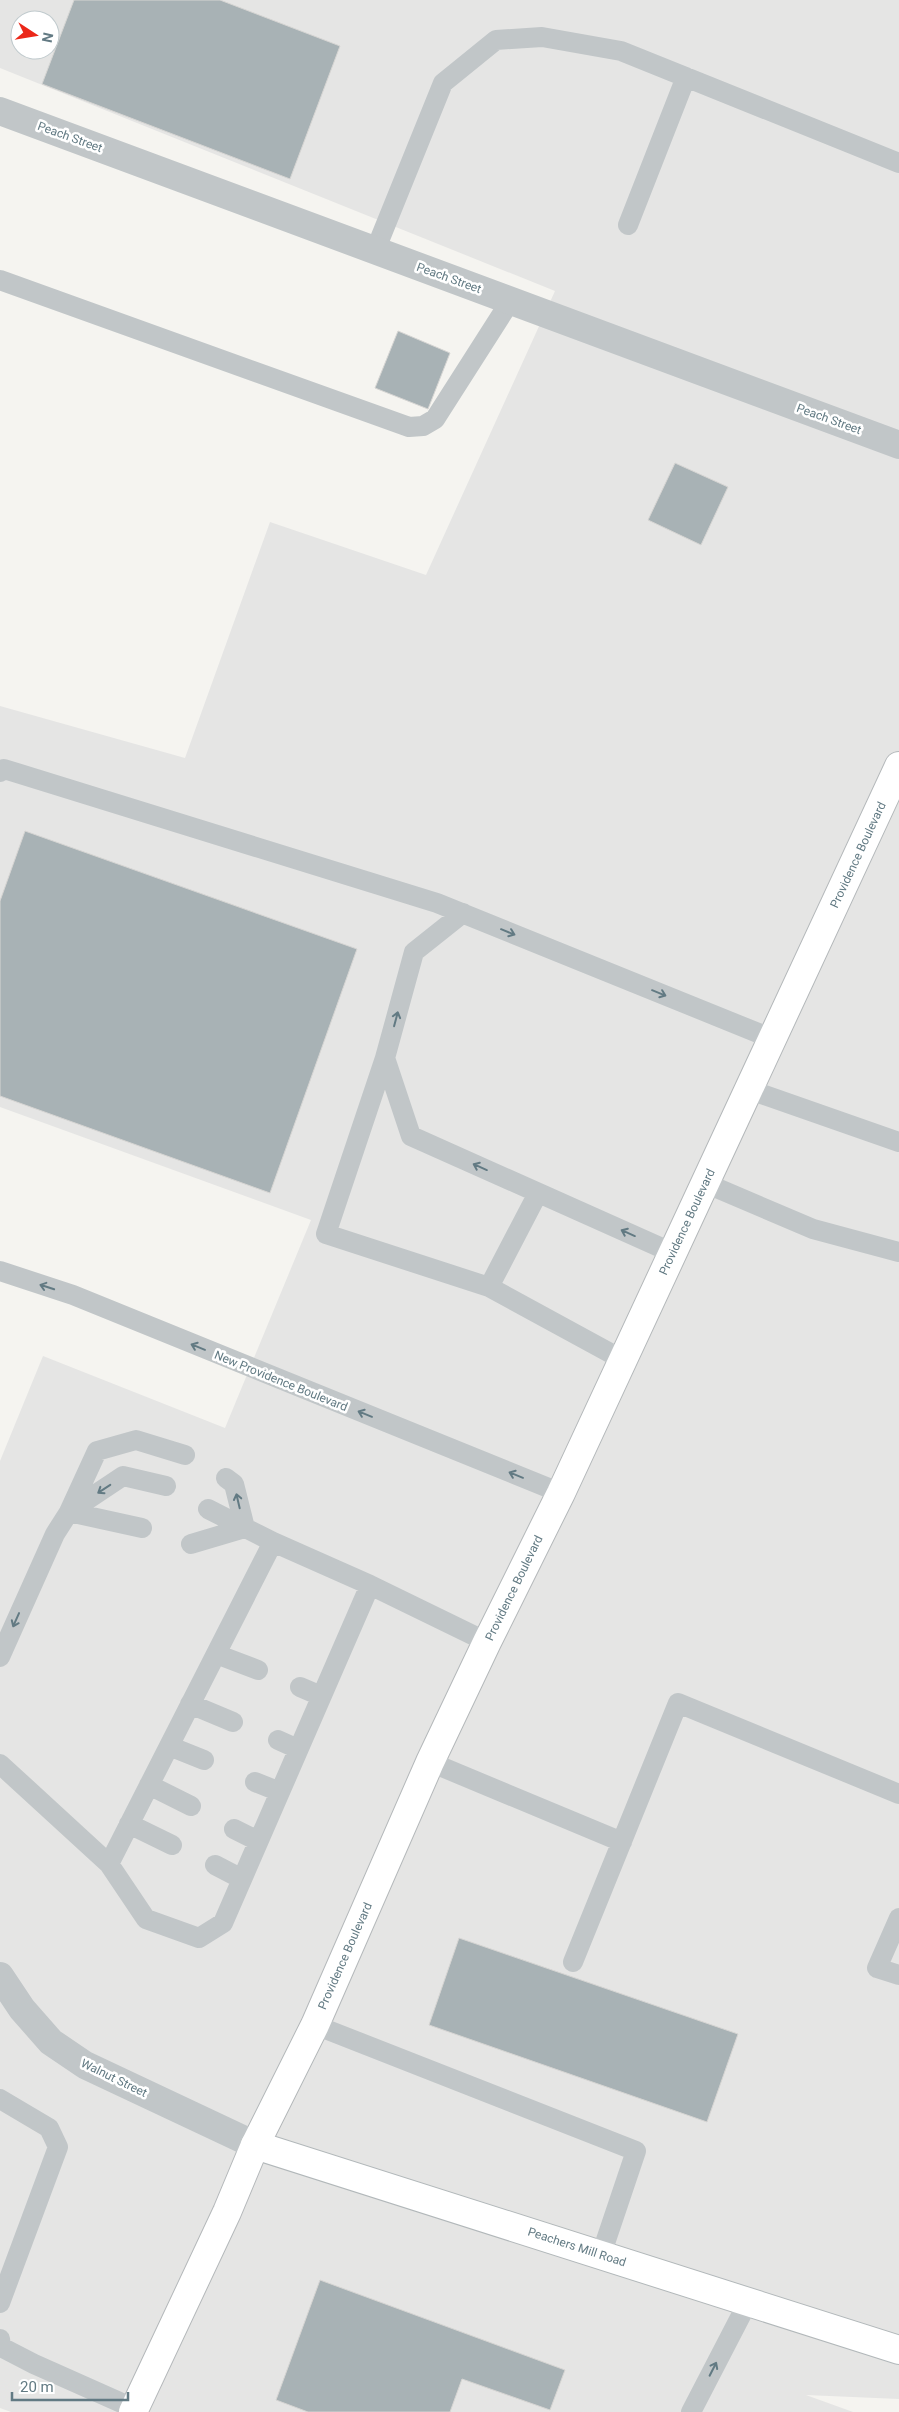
<svg xmlns="http://www.w3.org/2000/svg" width="899" height="2412" viewBox="0 0 899 2412" font-family="Roboto,sans-serif">
	<style>
		.built { fill: #e5e5e4; fill-rule: evenodd }
		.building { fill: #a8b2b5; stroke: #d6d5d3 }
		.lines { fill: none; stroke-linecap: round; stroke-linejoin: round }
		.primary-casing { stroke: #b2b8ba; stroke-width: 30 }
		.trunk-casing { stroke: #b4b8ba; stroke-width: 30 }
		.service { stroke: #c1c6c8; stroke-width: 20 }
		.minor { stroke: #c1c6c8; stroke-width: 28 }
		.primary { stroke: #fff; stroke-width: 28 }
		.trunk { stroke: #fff; stroke-width: 28 }
		.oneway { stroke: #627a83 }
		.labels { text-anchor: middle; stroke-width: 5; stroke-linejoin: round; paint-order: stroke }
		.street-label { font-size: 12px; fill: #627a83; stroke: #fff }
	</style>
	<rect width="100%" height="100%" fill="#f5f4f0"/>
	<path class="built" d="M0 0H899V2399L806 2395 853 2412H11L0 2408V1461L43 1356 225 1428 311 1220 0 1107V706L185 758 270 522 426 575 555 291 0 68ZM20 20H50V50H20Z"/>
	<path class="building" d="M74 0H220L340 46 290 179 42 84Z
		M398 331 450 353 428 409 375 388Z
		M675 463 728 487 701 545 648 520Z
		M25 831 357 949 270 1193 0 1096V901Z
		M459 1938 738 2034 707 2122 429 2025Z
		M320 2280 565 2370 550 2410 462 2379 450 2412H308L276 2400Z"/>
	<g class="lines">
		<defs>
			<path id="primary" d="M255 2145 899 2350"/>
			<path id="trunk" d="M133 2412 227 2212 255 2145 315 2025 430 1762 487 1642 561 1493 899 766"/>
		</defs>
		<use href="#primary" class="primary-casing"/>
		<use href="#trunk" class="trunk-casing"/>
		<path class="service" d="M628 225 686 77
			M375 251 443 83 496 40 542 37 621 51 899 163
			M0 280 409 427 423 426 435 419 511 300
			M0 772 4 769 437 903 773 1039
			M463 913 414 952 385 1058 411 1136 673 1253
			M385 1058 326 1234 489 1287 623 1360
			M750 1090 899 1142
			M705 1183 813 1229 899 1252
			M0 1271 73 1295 561 1493
			M489 1287 538 1193
			M208 1509 273 1542
			M142 1528 69 1512 97 1451 136 1440 185 1455
			M191 1544 245 1528 234 1484 226 1478
			M216 1654 258 1670
			M0 1657 55 1534 69 1512 123 1476 166 1486
			M300 1687 321 1696
			M190 1704 233 1722
			M278 1740 298 1749
			M169 1746 204 1760
			M430 1762 622 1842
			M0 1764 109 1864 273 1542 370 1585 487 1642
			M255 1782 280 1792
			M149 1785 191 1806
			M129 1824 172 1845
			M234 1829 258 1841
			M109 1864 146 1919 199 1938 223 1923 370 1585
			M215 1865 242 1879
			M899 1918 877 1968 899 1975
			M573 1962 678 1703 899 1794
			M315 2025 636 2151 601 2255
			M0 2099 49 2128 58 2147 0 2303
			M0 2339 1 2347 34 2364 135 2409
			M691 2412 748 2302"/>
		<path class="minor" d="M0 111 899 445
			M0 1976 22 2009 51 2042 85 2065 255 2145"/>
		<use href="#primary" class="primary"/>
		<use href="#trunk" class="trunk"/>
	</g>
	<defs><path id="oneway-shaft" d="M-6 0H5M1.5-3L5.5 0L1.5 3" fill="none" stroke-width="1.6" stroke-linecap="round" stroke-linejoin="round" transform="scale(1.25)"/></defs>
	<g class="oneway">
		<use href="#oneway-shaft" transform="translate(508 932) rotate(22)"/>
		<use href="#oneway-shaft" transform="translate(659 993) rotate(22)"/>
		<use href="#oneway-shaft" transform="translate(396 1019) rotate(-75)"/>
		<use href="#oneway-shaft" transform="translate(480 1167) rotate(-156)"/>
		<use href="#oneway-shaft" transform="translate(628 1233) rotate(-156)"/>
		<use href="#oneway-shaft" transform="translate(47 1287) rotate(-162)"/>
		<use href="#oneway-shaft" transform="translate(198 1347) rotate(-158)"/>
		<use href="#oneway-shaft" transform="translate(365 1414) rotate(-158)"/>
		<use href="#oneway-shaft" transform="translate(516 1475) rotate(-158)"/>
		<use href="#oneway-shaft" transform="translate(104 1489) rotate(147)"/>
		<use href="#oneway-shaft" transform="translate(238 1501) rotate(-103)"/>
		<use href="#oneway-shaft" transform="translate(16 1620) rotate(114)"/>
		<use href="#oneway-shaft" transform="translate(713 2369) rotate(-63)"/>
	</g>
	<g class="labels">
		<g class="street-label">
			<text transform="translate(70 137) rotate(20)" y="4">Peach Street</text>
			<text transform="translate(449 278) rotate(20)" y="4">Peach Street</text>
			<text transform="translate(829 419) rotate(20)" y="4">Peach Street</text>
			<text transform="translate(858 855) rotate(-65)" y="4">Providence Boulevard</text>
			<text transform="translate(687 1222) rotate(-65)" y="4">Providence Boulevard</text>
			<text transform="translate(281 1381) rotate(22)" y="4">New Providence Boulevard</text>
			<text transform="translate(514 1588) rotate(-64)" y="4">Providence Boulevard</text>
			<text transform="translate(345 1956) rotate(-66)" y="4">Providence Boulevard</text>
			<text transform="translate(114 2078) rotate(26)" y="4">Walnut Street</text>
			<text transform="translate(577 2247) rotate(18)" y="4">Peachers Mill Road</text>
		</g>
	</g>
	<g transform="translate(35 35) rotate(102)"><circle r="24" fill="#ffffff" stroke="#c0cacd"/>
	<path d="M0-4L9 19L0 12L-9 19Z" fill="#eb2719"/>
	<text y="-8" font-size="14" font-weight="bold" text-anchor="middle" fill="#627a83">N</text>
	</g>
	<path d="M12 2392v8h116v-8" fill="none" stroke="#627a83" stroke-width="2.5"/>
	<text x="20" y="2392" font-size="15" fill="#627a83" stroke="#ffffff" stroke-width="4" paint-order="stroke">20 m</text>
</svg>
